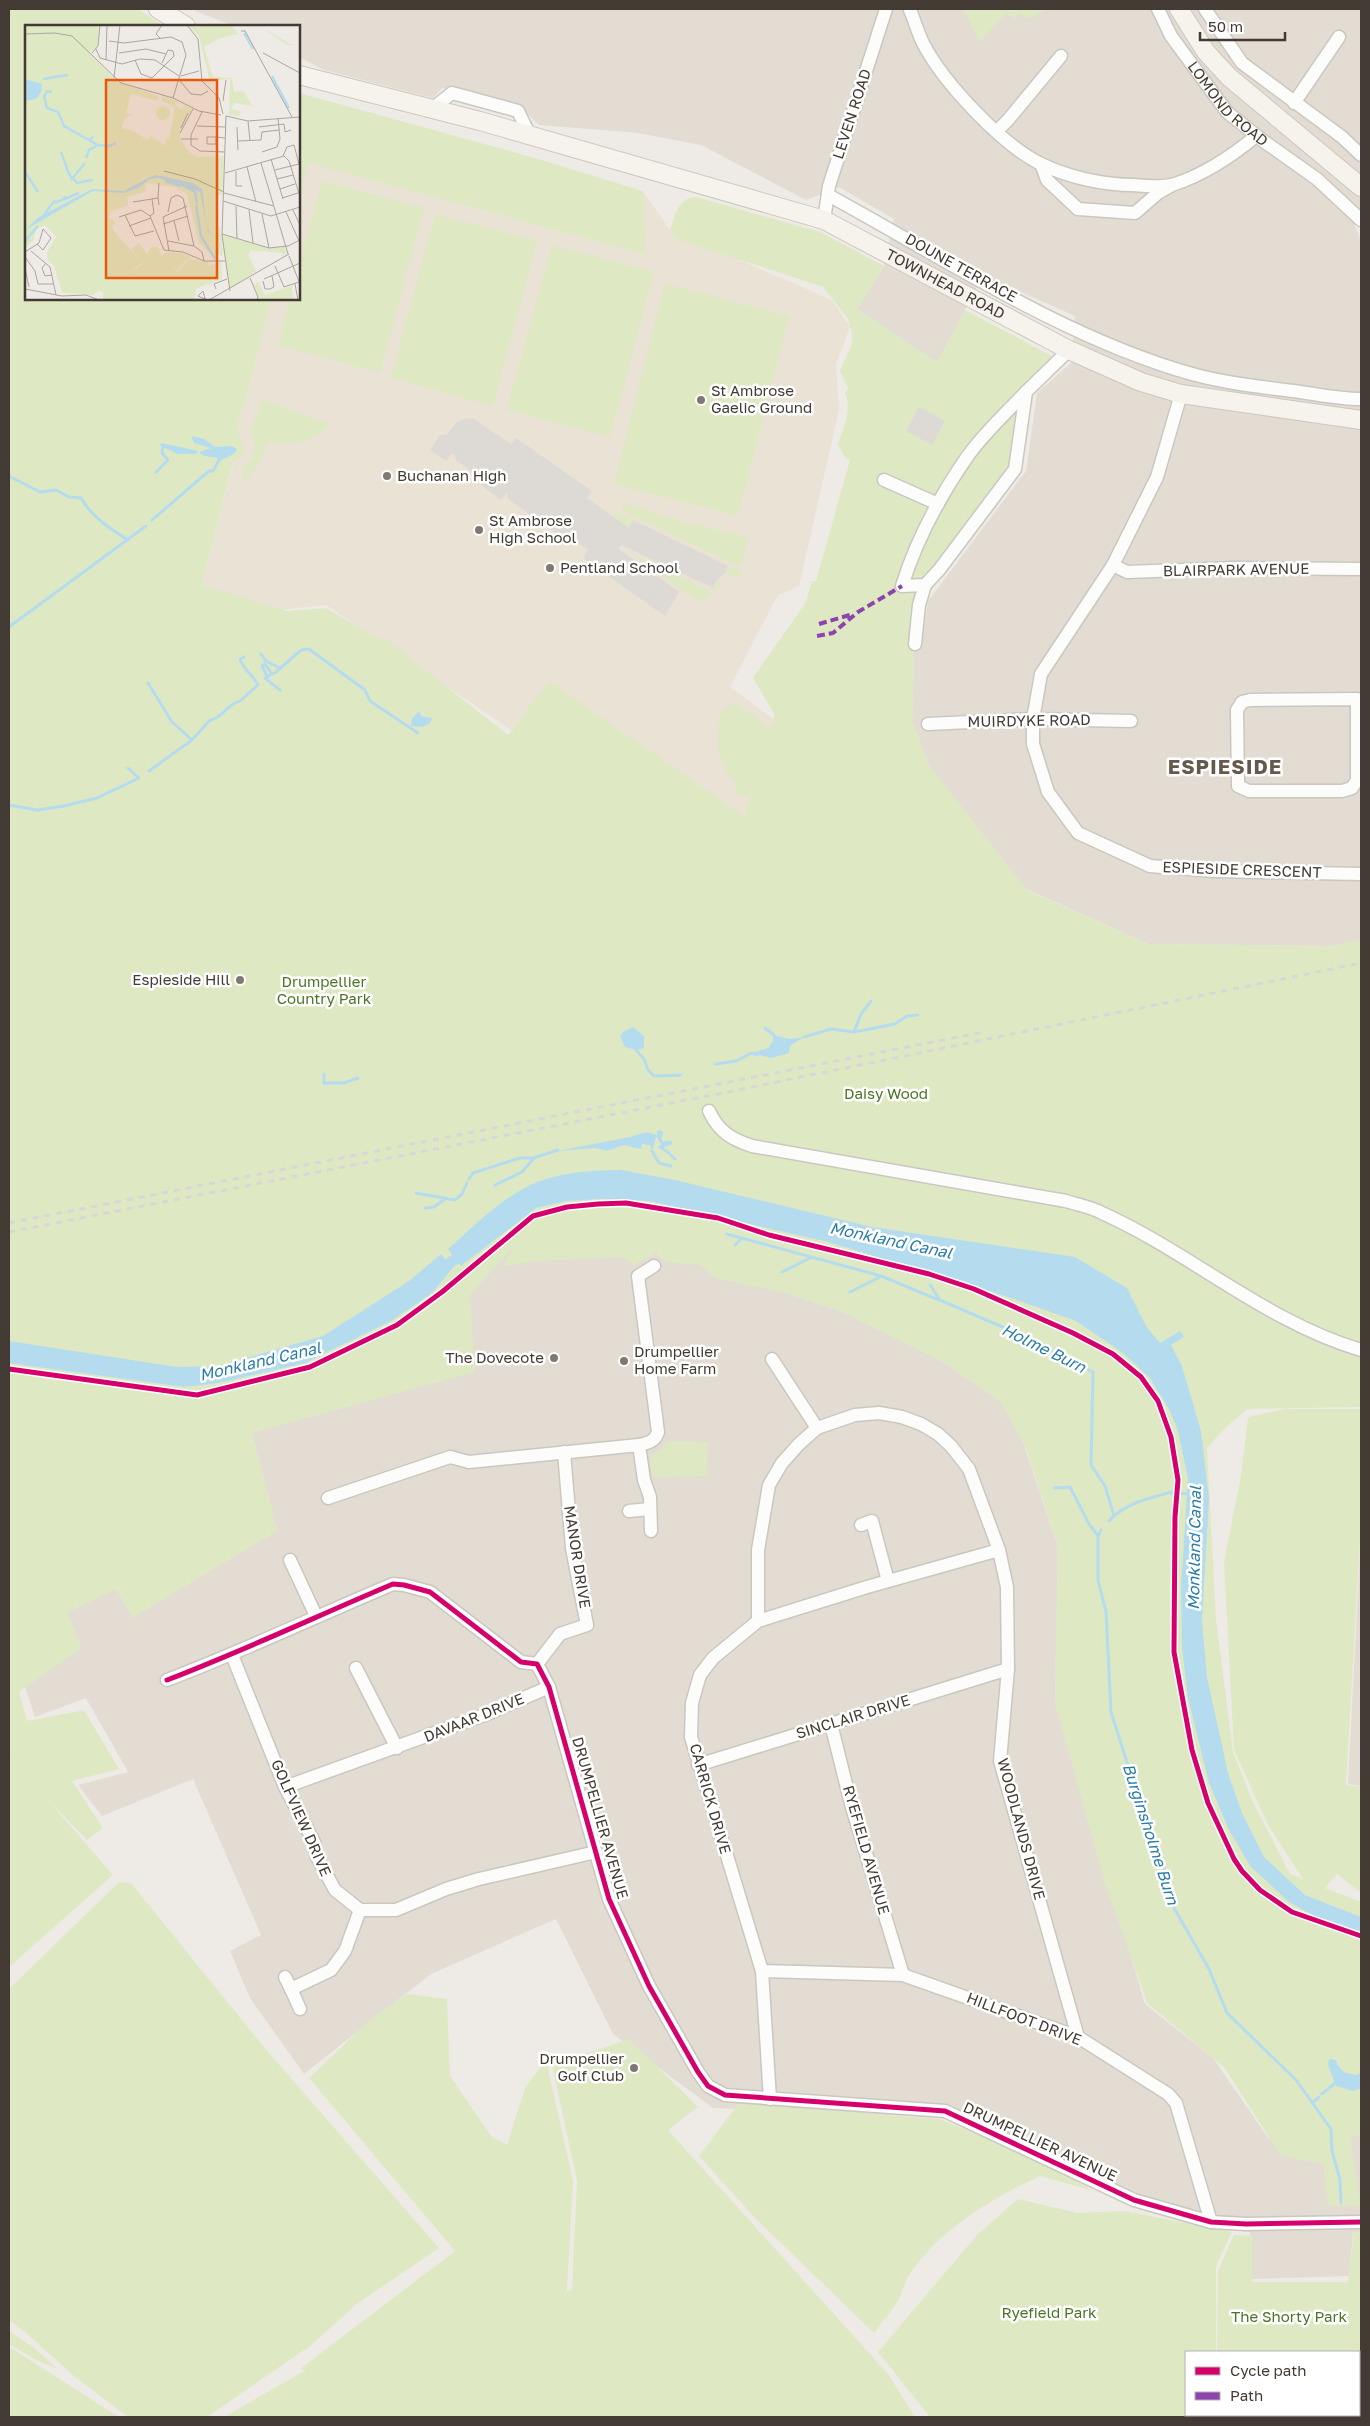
<svg xmlns="http://www.w3.org/2000/svg" width="1370" height="2426" viewBox="0 0 1370 2426" font-family="'Golos Text',sans-serif">
	<style>
		.residential { fill: #e3dcd3 }
		.education { fill: #e9e2d5 }
		.green { fill: #dee9c4 }
		.parking { fill: #dddad6 }
		.water { fill: #b5dcee }
		.lines { fill: none; stroke-linecap: round; stroke-linejoin: round }
		.stream { stroke: #b5dcee; stroke-width: 3 }
		.canal { stroke: #b5dcee; stroke-width: 11 }
		.street-casing { stroke: #cac7c2; stroke-width: 15 }
		.secondary-casing { stroke: #cec7bd; stroke-width: 20 }
		.street { stroke: #fcfcfb; stroke-width: 12 }
		.secondary { stroke: #f6f3ec; stroke-width: 18 }
		.rail { stroke: #d8d7d7; stroke-width: 3; stroke-dasharray: 6 6; stroke-linecap: butt }
		.quiet { stroke: #8e44ad; stroke-width: 4; stroke-dasharray: 8 4; stroke-linecap: butt }
		.cycleway-casing { stroke: #fff; stroke-width: 8 }
		.cycleway { stroke: #d6006c; stroke-width: 5 }
		.poi-dot { fill: #7f7972; stroke: #fff; stroke-width: 2 }
		.labels { text-anchor: middle; stroke-width: 5; stroke-linejoin: round; paint-order: stroke }
		.street-label { font-size: 15px; fill: #433b33; stroke: #fff }
		.poi-label { font-size: 15px; fill: #433b33; stroke: #fff; text-anchor: start }
		.park-label { font-size: 15px; fill: #4b7526; stroke: #fff }
		.water-label { font-size: 16px; font-style: italic; fill: #2a7da8; stroke: #fff }
		.district-label { font-size: 20px; font-weight: bold; letter-spacing: 1px; fill: #66584a; stroke: #fff }
		.inset-river { fill: none; stroke: #b5dcee; stroke-width: 2.5 }
		.inset-road { fill: none; stroke: #aaa59e; stroke-width: 1 }
		.view { fill: #e8590c; fill-opacity: 0.15; stroke: #e8590c; stroke-width: 2.5 }
		.inset-edge { fill: none; stroke: #433b33; stroke-width: 2.5 }
	</style>
	<rect width="100%" height="100%" fill="#eeebe6"/>
	<path class="residential" d="M190 9H1361V222L1354 224 1361 240V940L1331 946 1148 944 1024 888 930 767 912 721 914 651 922 640 928 601 1026 471 1037 393 1071 363 1075 316 983 275 937 363 857 309 884 266 894 219 839 187 806 200 701 145 638 133 539 125 521 108 442 88 433 98 324 70 299 57V26H234Z
		M566 1218 897 1330 1012 1409 1058 1546 1055 1702 1145 2004 1213 2058 1269 2139 1361 2130V2233H1353L1349 2276 1252 2279 1250 2232 1162 2214 943 2117 713 2108 613 2034 556 1919 431 1974 304 2074 250 1998 230 1951 261 1935 193 1779 102 1816 78 1785 128 1772 86 1698 35 1717 25 1687 81 1648 66 1612 117 1587 277 1531 252 1433 470 1294 519 1239Z
		M1361 1532V1786L1348 1784Z"/>
	<path class="education" d="M308 162 645 255 643 191 670 230 832 300 850 327 836 364 839 410 799 586 779 595 773 604 730 687 773 719 743 820 550 682 511 730 326 605 278 610 202 585 237 449 238 417 244 406 272 299H299V198Z"/>
	<path class="green" d="M9 9H138L163 26H26V299H272L244 406C234 423 239 437 246 454L233 462 202 585 288 611 326 608 381 640 386 639 508 735 549 681 744 816 754 781 747 798 734 792 736 784C715 762 715 741 721 712L734 702 770 727 775 715 753 678 806 602 812 581H816L850 460 845 458 838 444C844 426 852 411 845 393L848 388 840 371 852 344V333L848 319 823 287 676 239 670 230C676 213 679 194 700 198L820 232 884 266 857 309 937 362 965 310 1052 356 1023 402 1013 463 916 605 912 721 929 765 1027 890 1148 944 1331 946 1361 940V1407L1247 1409 1225 1428 1207 1448 1216 1619 1233 1752 1252 1800 1290 1874 1303 1879 1268 1825 1234 1750 1224 1562 1241 1476 1248 1417 1285 1409H1361V1522L1346 1785 1361 1787V1893L1337 1874 1325 1888 1361 1902V2135L1350 2138 1361 2206 1328 2205 1323 2164 1281 2156 1224 2067 1147 2003 1104 1880 1055 1702 1058 1545 1025 1446 1000 1401 945 1363 842 1312 785 1293 715 1278 701 1265 667 1262 655 1253 634 1265 622 1257 536 1261 503 1266 515 1245 470 1295 475 1372 252 1433 277 1531 132 1618 116 1589 68 1612 81 1648 19 1692 27 1721 84 1710 119 1769 72 1781 103 1828 87 1840 49 1801 113 1875 9 1967V1754L16 1761 9 1753Z
		M963 9H1047L1029 19 1019 13 1014 19 1006 13 980 42Z
		M299 93 535 158 643 191 646 255 309 163 299 198Z
		M322 181 424 208 380 373 278 345 290 299H299V267Z
		M435 214 537 241 493 406 391 378Z
		M552 245 654 272 610 437 507 410Z
		M665 284 789 316 738 516 614 484Z
		M262 399 331 424C310 445 296 443 268 443L259 463 242 485 243 467 252 458 255 444 250 433Z
		M624 503 684 522 749 537 741 565H737L621 511Z
		M616 512 633 520 629 528 613 516Z
		M630 553 712 592 717 581 721 586 699 602Z
		M728 566 742 572 737 577 725 573Z
		M667 1441 708 1442 707 1476 652 1477 650 1455 661 1450Z
		M119 1882 131 1883 263 2046 439 2248 358 2303 310 2346 207 2417H128L74 2376 26 2333 9 2320V1989Z
		M407 1994 447 1999 450 2076 491 2136 507 2145 525 2088 546 2060 573 2181 567 2291 572 2289 577 2181 552 2065 629 2039 698 2107 668 2130 888 2374 915 2417H224L306 2370 300 2369 455 2251 309 2078 371 2019Z
		M738 2104 939 2119 1029 2155 1094 2191 1040 2176C991 2199 938 2230 908 2277 904 2284 902 2292 899 2299 892 2311 882 2322 874 2333L755 2218 699 2156Z
		M1018 2199 1077 2213 1124 2211 1232 2232 1216 2266V2352H1186V2415H1226V2417H930L878 2352 977 2235Z
		M1354 2232H1361V2417H1237L1236 2415H1359V2352H1217L1218 2271 1234 2235 1252 2236V2282H1348Z
		M9 2331 33 2347 58 2369 34 2359 9 2344Z
		M9 2346 11 2348 119 2417H9Z"/>
	<path class="parking" d="M919 407 945 421 932 445 906 431Z
		M468 418 474 419 511 444 516 438 592 491 587 498 629 528 633 520 728 566 725 573 716 581 713 588 621 545 619 549 679 592 665 616 583 558 588 550 580 544 573 545 508 499 507 492 501 500 481 485 486 477 481 478 456 460 455 455 452 453 446 461 430 450 440 435H446L457 422Z"/>
	<path class="water" d="M191 436 204 439 215 447 232 446 237 449 234 454 219 461 220 458 204 456 199 452 211 448 194 443Z
		M162 443 198 451 196 454H178L159 445Z
		M419 711 421 716 432 718 430 723 422 727 411 726 412 719Z
		M633 1027 644 1036V1048L636 1050 625 1047 620 1036 624 1031Z
		M773 1035 790 1039 804 1037 790 1046 789 1053 771 1058 752 1053 768 1048 773 1041Z
		M661 1130 663 1133 662 1138 656 1137 652 1151 650 1145 642 1144 641 1149 624 1145 607 1151 595 1148 557 1151 630 1137 646 1132 657 1135V1131Z
		M621 1170 675 1180 872 1227 1075 1257 1127 1288 1146 1326 1160 1343 1180 1331 1184 1337 1171 1345 1182 1366 1201 1431 1209 1499 1202 1621 1207 1677 1228 1773 1242 1813 1264 1857 1305 1895 1361 1917V1932L1318 1918 1289 1902 1251 1867 1229 1830 1209 1783 1188 1698 1182 1648 1181 1587 1188 1479 1178 1431 1170 1411 1150 1378 1123 1353 1076 1321 1008 1297 828 1242 649 1201 601 1199 567 1201 536 1208 461 1266 448 1249C475 1225 503 1196 537 1182 564 1172 593 1170 621 1170Z
		M441 1254 452 1269 432 1293 391 1321 305 1363 218 1383 184 1387 9 1363V1341L177 1367 218 1366 323 1336 409 1281Z
		M1329 2059 1336 2060C1339 2071 1346 2074 1357 2075L1361 2072V2088L1353 2091 1336 2086 1328 2065Z"/>
	<g class="lines">
		<path class="stream" d="M156 472 168 460 162 453 163 446
			M9 476 40 492 56 490 69 497 81 498C93 518 108 527 128 540
			M152 520 209 471H213L220 458
			M9 627 146 526
			M261 654 266 661 280 668
			M267 676 262 666 265 664 271 673
			M148 683 172 722 192 740
			M280 690 265 678 276 672 301 650 309 649 365 690 370 701 418 733
			M240 701 258 685C254 676 242 668 240 659L244 657
			M149 771 192 740 210 720C221 719 228 704 238 702
			M9 805 37 810 64 806 97 798 139 778 128 768
			M765 1028 774 1035
			M854 1032 861 1014 871 1001
			M804 1037 831 1029 854 1032 895 1024 907 1016 918 1015
			M636 1050 644 1059 648 1070 654 1076 681 1075
			M716 1064 736 1061 752 1053 757 1055
			M324 1074V1083H344L358 1078
			M659 1138 662 1143 670 1142 671 1143 660 1147 669 1153
			M652 1151 659 1163 671 1166
			M671 1155 675 1159
			M469 1179 473 1173 520 1158H533L558 1150
			M495 1185 522 1172 534 1158
			M416 1193 455 1200 462 1194 467 1183
			M425 1208 434 1207 445 1199
			M727 1234 881 1276 939 1300
			M735 1245 742 1238
			M782 1272 810 1258
			M930 1285 940 1300 1007 1329 1093 1372 1091 1465 1105 1486 1114 1516
			M850 1292 880 1277
			M1054 1488 1070 1487 1089 1524 1098 1536
			M1171 1493 1190 1494
			M1109 1521C1125 1503 1150 1498 1172 1492
			M1101 1530 1098 1536V1580L1106 1612 1111 1712 1151 1838 1159 1850 1174 1908 1209 1969 1227 2013 1296 2080 1331 2129 1332 2151 1340 2180 1341 2203
			M1322 2094 1335 2083
			M1313 2102 1319 2097"/>
		<path class="canal" d="M437 1272 467 1251"/>
		<defs>
			<g id="street">
				<path id="s1" d="M1158 9 1171 36 1227 112 1262 140 1317 179 1361 220"/>
				<path d="M1205 9 1242 63 1342 137 1361 155"/>
				<path d="M910 10C915 21 918 34 924 45 944 83 1002 145 1041 164 1068 177 1103 185 1133 185 1145 186 1163 188 1175 184 1205 174 1232 156 1256 136"/>
				<path d="M1294 103 1339 37"/>
				<path d="M432 109 452 93 518 111 530 136"/>
				<path d="M997 131 1008 120 1061 56"/>
				<path d="M1041 164 1047 180 1078 209 1135 213 1158 193 1172 185"/>
				<path d="M828 195C944 258 1064 338 1192 374 1225 383 1260 387 1293 391 1316 394 1339 399 1361 399"/>
				<path d="M824 220 829 186 886 9"/>
				<path d="M1181 394 1157 477 1113 565 1041 674 1033 719V744L1048 792 1078 833 1150 866 1215 871 1361 874"/>
				<path d="M884 480 938 504"/>
				<path d="M1113 565 1127 572 1237 568 1361 569"/>
				<path d="M925 585 902 586C916 541 940 496 967 457 984 433 1006 413 1026 392"/>
				<path d="M915 644 919 605 925 585 939 570 1015 469 1026 392 1069 350"/>
				<path d="M1357 699V780L1352 788 1342 791H1249L1238 786 1237 710 1242 702 1250 700 1357 699 1361 700"/>
				<path d="M928 724 1033 719 1131 721"/>
				<path d="M709 1111C719 1132 731 1139 752 1146L1066 1201C1078 1205 1091 1207 1102 1213 1191 1253 1266 1322 1361 1350"/>
				<path d="M772 1359 817 1428"/>
				<path d="M639 1445C649 1443 655 1441 658 1432L638 1276 654 1266"/>
				<path d="M328 1498 450 1457 469 1462 639 1445 644 1480 650 1497 651 1531"/>
				<path d="M629 1511 649 1509"/>
				<path d="M861 1525 872 1521 888 1581"/>
				<path d="M290 1560 316 1616"/>
				<path d="M758 1621V1550L769 1485 782 1463 799 1444 817 1428 855 1415 879 1413 902 1417 921 1424 938 1434 951 1446 969 1469 999 1550 1007 1587 1008 1669 1000 1761 1078 2037"/>
				<path d="M232 1655 285 1787 314 1842 317 1857 335 1890 360 1910H396L446 1889 479 1879 596 1852"/>
				<path d="M537 1664 560 1634 587 1625 572 1548 564 1452"/>
				<path d="M356 1668 397 1748"/>
				<path d="M167 1680C243 1651 317 1616 393 1584L404 1585 430 1592 521 1662 537 1664 549 1687 609 1899 649 1986 698 2072 708 2086 725 2095 945 2111 1134 2200 1211 2222 1246 2224 1361 2222"/>
				<path d="M831 1724 851 1804 903 1975"/>
				<path d="M698 1765 1008 1669"/>
				<path d="M285 1787 487 1714 549 1687"/>
				<path d="M762 1971 903 1975 1078 2037 1168 2094 1176 2103 1211 2222"/>
				<path d="M285 1977 291 1989 331 1970 345 1951 360 1910"/>
				<path d="M291 1989 300 2009"/>
				<path d="M770 2099 762 1971 691 1737 692 1703 700 1675 713 1658 758 1621 867 1587 999 1550"/>
			</g>
			<g id="secondary">
				<path d="M158 9 186 26"/>
				<path d="M1179 9 1206 52 1229 77 1361 187"/>
				<path id="s2" d="M299 75 480 121 824 220 1069 350 1141 382 1181 394 1361 420"/>
			</g>
		</defs>
		<use href="#street" class="street-casing"/>
		<use href="#secondary" class="secondary-casing"/>
		<use href="#street" class="street"/>
		<use href="#secondary" class="secondary"/>
		<path class="rail" d="M9 1223 984 1032
			M9 1232 713 1095 1361 963"/>
		<path class="quiet" d="M819 624 853 614
			M817 636 833 633 858 612 902 586"/>
		<defs>
			<path id="cycleway" d="M9 1369 197 1395 310 1367 397 1325 442 1292 533 1216 567 1207 598 1204 626 1203 718 1218 769 1235 929 1274 974 1289 1073 1333 1113 1354 1141 1377 1158 1401 1171 1437 1178 1480 1175 1517 1174 1652 1192 1750 1208 1803 1234 1859 1242 1871 1260 1890 1292 1912 1361 1936
				M167 1680C243 1651 317 1616 393 1584L404 1585 430 1592 521 1662 537 1664 549 1687 609 1899 649 1986 698 2072 708 2086 725 2095 945 2111 1134 2200 1211 2222 1246 2224 1361 2222"/>
		</defs>
		<use href="#cycleway" class="cycleway-casing"/>
		<use href="#cycleway" class="cycleway"/>
	</g>
	<g class="poi-dot">
		<circle cx="701" cy="400" r="5"/>
		<circle cx="387" cy="476" r="5"/>
		<circle cx="479" cy="530" r="5"/>
		<circle cx="550" cy="568" r="5"/>
		<circle cx="240" cy="980" r="5"/>
		<circle cx="554" cy="1358" r="5"/>
		<circle cx="624" cy="1361" r="5"/>
		<circle cx="634" cy="2068" r="5"/>
	</g>
	<g class="labels">
		<g class="street-label">
			<text dy="5" stroke="none"><textPath href="#s1" startOffset="119">LOMOND ROAD</textPath></text>
			<text transform="translate(852 114) rotate(-72)" y="5">LEVEN ROAD</text>
			<text transform="translate(961 268) rotate(29)" y="5">DOUNE TERRACE</text>
			<text dy="5" stroke="none"><textPath href="#s2" startOffset="682">TOWNHEAD ROAD</textPath></text>
			<text transform="translate(1236 570) rotate(-1)" y="5">BLAIRPARK AVENUE</text>
			<text transform="translate(1029 721) rotate(-1)" y="5">MUIRDYKE ROAD</text>
			<text transform="translate(1242 870) rotate(2)" y="5">ESPIESIDE CRESCENT</text>
			<text transform="translate(577 1557) rotate(81)" y="5">MANOR DRIVE</text>
			<text transform="translate(853 1717) rotate(-17)" y="5">SINCLAIR DRIVE</text>
			<text transform="translate(474 1718) rotate(-22)" y="5">DAVAAR DRIVE</text>
			<text transform="translate(710 1799) rotate(74)" y="5">CARRICK DRIVE</text>
			<text transform="translate(301 1818) rotate(66)" y="5">GOLFVIEW DRIVE</text>
			<text transform="translate(600 1818) rotate(74)" y="5">DRUMPELLIER AVENUE</text>
			<text transform="translate(1021 1829) rotate(75)" y="5">WOODLANDS DRIVE</text>
			<text transform="translate(866 1850) rotate(74)" y="5">RYEFIELD AVENUE</text>
			<text transform="translate(1024 2019) rotate(21)" y="5">HILLFOOT DRIVE</text>
			<text transform="translate(1040 2142) rotate(25)" y="5">DRUMPELLIER AVENUE</text>
		</g>
		<g class="poi-label">
			<text x="711" y="396">St Ambrose<tspan x="711" dy="17">Gaelic Ground</tspan></text>
			<text x="397" y="481">Buchanan High</text>
			<text x="489" y="526">St Ambrose<tspan x="489" dy="17">High School</tspan></text>
			<text x="560" y="573">Pentland School</text>
			<text x="230" y="985" text-anchor="end">Espieside Hill</text>
			<text x="634" y="1357">Drumpellier<tspan x="634" dy="17">Home Farm</tspan></text>
			<text x="544" y="1363" text-anchor="end">The Dovecote</text>
			<text x="624" y="2064" text-anchor="end">Drumpellier<tspan x="624" dy="17">Golf Club</tspan></text>
		</g>
		<g class="park-label">
			<text x="324" y="987">Drumpellier<tspan x="324" dy="17">Country Park</tspan></text>
			<text x="886" y="1099">Daisy Wood</text>
			<text x="1049" y="2318">Ryefield Park</text>
			<text x="1289" y="2322">The Shorty Park</text>
		</g>
		<g class="water-label">
			<text transform="translate(891 1240) rotate(12)" y="6">Monkland Canal</text>
			<text transform="translate(1044 1348) rotate(26)" y="6">Holme Burn</text>
			<text transform="translate(260 1361) rotate(-13)" y="6">Monkland Canal</text>
			<text transform="translate(1194 1548) rotate(-89)" y="6">Monkland Canal</text>
			<text transform="translate(1151 1834) rotate(72)" y="6">Burginsholme Burn</text>
		</g>
		<g class="district-label">
			<text x="1225" y="774">ESPIESIDE</text>
		</g>
	</g>
	<g transform="translate(25 25)">
		<rect width="275" height="275" fill="#eeebe6"/>
		<path d="M0 0H74L72 22 64 28 93 57 133 71V76L106 69 100 91 102 88 108 90 100 93 97 103 107 105 122 115 126 111 141 121 140 113 144 114 150 82 136 75 138 71 153 77 151 80 157 85 159 81 167 84 155 105V114L165 128 174 132 199 131 197 170H192L191 200 195 201 198 231 191 229 192 235 174 218 162 169 149 162 121 158 120 167 102 172 103 180 87 186 83 193 88 195 91 199 87 200 88 205 117 238 98 252 118 239 106 224 114 218 122 230 125 223 132 221 137 231 141 227 157 228 170 234 166 232 160 236 152 245 145 238 152 247 164 234 183 237V241L196 237 197 254 185 259 186 263 183 259 171 264 169 275H78V267L74 265 68 270 37 268 29 241 22 234V227L31 212 20 200 11 204 9 215 0 222ZM163 0 175 3V0H206L213 9 195 13 179 22 188 52 207 53 209 67 218 66 228 81 209 78 206 84 215 86 214 91 204 90 205 54 185 56 174 11ZM234 0 265 19 275 20H262ZM131 88a7 7 0 1 1 14 0a7 7 0 1 1-14 0ZM197 210 244 223 260 222 261 228 258 232 257 228 225 225 224 232 231 246 205 264ZM233 257 240 270 267 261 268 275H234L240 271 234 273 229 259Z" fill="#dee9c4"/>
		<path d="M0 54 17 59 16 67 11 74 0 76ZM131 150 168 158 177 164 182 203 187 210 201 216 188 211 183 207 175 167 134 153 125 154 113 163 99 168 68 166 0 205 14 192 67 164 99 166 125 152Z" fill="#b5dcee"/>
		<path class="inset-river" d="M219 8 228 24M247 51 264 83M18 54 43 50M27 67 22 66 19 72 22 83 33 87 39 101 64 115M68 112 64 115 73 120 84 121 91 118M36 127 44 149M61 133 64 125 72 121M0 147 13 167M44 148 47 154 60 138M49 154 52 158 68 155M140 156 156 161M157 160 170 167 172 179M40 174 54 168M28 178 40 174 39 171M171 180 176 211 190 234M19 190 30 175M0 216 13 201"/>
		<path class="inset-road" d="M162 0 173 14 177 56 194 73 198 89M216 6H220L267 92M0 9 30 8 47 11 96 58 148 73 174 86 196 90M136 14 131 9 137 0M84 16 99 18 146 12 157 17 161 30 148 73M71 24 75 33 97 39 115 34 130 35 154 51M67 28 73 21 75 0M94 28 121 24 141 29M238 28 275 48M81 35 82 0M110 35 116 49 127 53 149 31 148 26 143 25 137 38M156 51 174 46M89 53 95 0M155 56 166 69 176 70 183 66M198 76 201 55M177 87 166 110V120L175 126 200 127M201 91 197 210 205 266M201 91 223 96 275 92M223 96 225 116M172 101 200 102M212 102 213 125M234 102 259 99 260 107 266 105M156 103 163 88M155 108 168 84M191 112V119H182V112H191L200 113M156 114H173M213 116 236 115 237 107 254 105M237 127 252 122 255 114 253 93M246 134 258 174M236 138 263 229M222 142 231 177M250 145 274 139 269 120 262 122 258 131M139 146 170 154 199 167M211 146V161H217M200 148 259 131 264 136 275 172M252 154 268 150M255 164 270 159M199 168 249 181M133 173 134 158M257 173 273 168M198 176 246 191 275 182M108 177 133 173 134 180M211 181 212 214M224 185 228 218M268 185 275 200M143 187 146 173 152 170 158 173 169 221M261 187 274 216M237 189 244 223M100 190 110 211M125 191 129 188 127 174M94 192 116 185 125 191 139 225 158 227 179 236H200M149 196 154 216M138 199 163 191M104 201 126 193M197 209 244 223 263 221 275 215M110 211 129 206M143 216 169 221 177 227 179 236M6 226 25 242 31 270M144 226 138 192 162 181M0 227 14 218 18 204 26 213 18 225 12 219M264 231 275 259M0 232 10 246 13 259H29M21 238 17 243 20 251 27 250M250 241 259 262 274 257M0 243 4 262M225 253 233 272 232 275M239 254 275 238M238 256 240 264H245L249 262 247 251M270 259 273 275M0 264 37 271 61 270 74 275M191 264 189 259 202 254M180 274 178 266 173 271 182 275M184 275 264 229"/>
		<path class="view" d="M81 55H192V253H81Z"/>
		<rect width="275" height="275" class="inset-edge"/>
	</g>
	<rect width="1370" height="2426" fill="none" stroke="#433b33" stroke-width="20"/>
	<rect x="1185" y="2351" width="175" height="65" fill="#ffffff" stroke="#b4b1ad"/>
	<rect x="1195" y="2367" width="25" height="8" fill="#d6006c" stroke="#b4b1ad"/>
	<text x="1230" y="2376" font-size="15" fill="#433b33">Cycle path</text>
	<rect x="1195" y="2392" width="25" height="8" fill="#8e44ad" stroke="#b4b1ad"/>
	<text x="1230" y="2401" font-size="15" fill="#433b33">Path</text>
	<path d="M1200 32v8h85v-8" fill="none" stroke="#433b33" stroke-width="2.5"/>
	<text x="1208" y="32" font-size="15" fill="#433b33" stroke="#ffffff" stroke-width="4" paint-order="stroke">50 m</text>
</svg>
